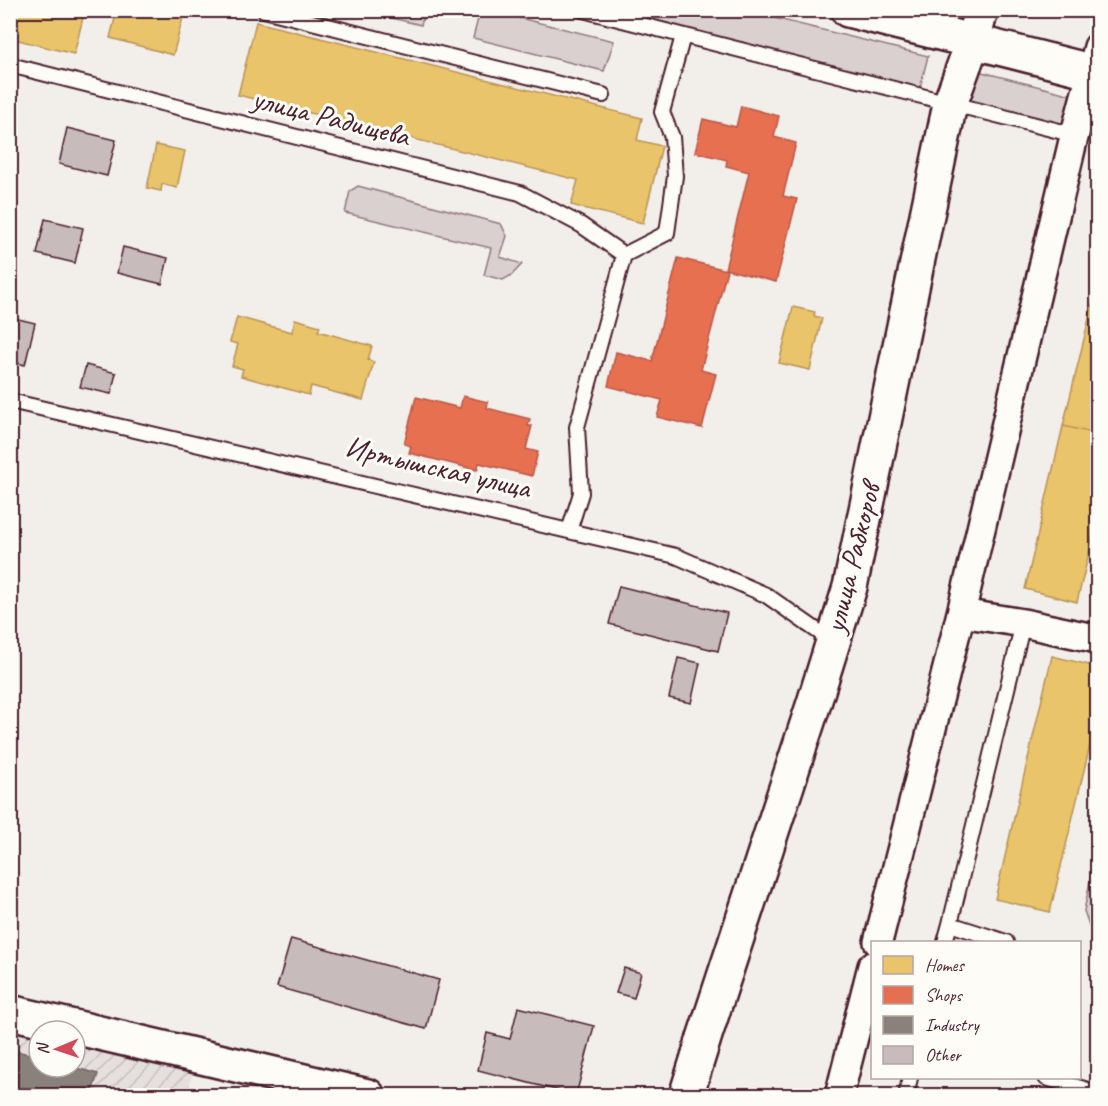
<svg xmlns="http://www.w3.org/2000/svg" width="1108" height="1106" viewBox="0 0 1108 1106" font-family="Caveat,sans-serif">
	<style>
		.industrial { fill: url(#industrial-furrows) }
		.grass { fill: #d9d0cf; stroke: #92787d; stroke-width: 1.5 }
		.homes { fill: #e9c46a; stroke: #b99257; stroke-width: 1.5 }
		.shops { fill: #e76f51; stroke: #b85746; stroke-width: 1.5 }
		.industry { fill: #8a817c; stroke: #776464; stroke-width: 1.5 }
		.building { fill: #c8bbbb; stroke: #4a1f2b; stroke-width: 1.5 }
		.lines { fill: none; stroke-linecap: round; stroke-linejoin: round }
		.lane-casing { stroke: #4a1f2b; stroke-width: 18 }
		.street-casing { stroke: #4a1f2b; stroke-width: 32 }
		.secondary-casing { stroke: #4a1f2b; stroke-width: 38 }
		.lane { stroke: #fdfcf7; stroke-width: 14 }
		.street { stroke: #fdfcf7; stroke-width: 27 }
		.secondary { stroke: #fdfcf7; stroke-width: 33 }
		.labels { text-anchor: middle; stroke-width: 6; stroke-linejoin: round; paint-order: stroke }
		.street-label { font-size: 30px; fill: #4a1f2b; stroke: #fdfcf7 }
	</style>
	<defs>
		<pattern id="industrial-furrows" width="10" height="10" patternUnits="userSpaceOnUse" patternTransform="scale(1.5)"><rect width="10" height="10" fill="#e5dfdd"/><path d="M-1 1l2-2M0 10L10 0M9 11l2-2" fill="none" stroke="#c6bfbe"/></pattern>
	</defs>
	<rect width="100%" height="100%" fill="#f2efeb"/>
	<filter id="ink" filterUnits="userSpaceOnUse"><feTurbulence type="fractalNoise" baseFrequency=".0167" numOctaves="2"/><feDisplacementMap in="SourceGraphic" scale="12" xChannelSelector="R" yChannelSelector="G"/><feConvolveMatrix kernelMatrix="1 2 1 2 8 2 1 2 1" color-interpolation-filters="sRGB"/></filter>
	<g filter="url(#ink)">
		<path class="industrial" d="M11 1021 39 1031V1067H75V1036L195 1063 187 1095 11 1096Z"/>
		<path class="grass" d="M363 11H425L421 25Z
			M491 11 614 41 604 71 473 38 480 11Z
			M618 11H746L928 56 920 88Z
			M970 69 1072 95 1064 127 962 101Z
			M358 186 501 224 507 236 500 257 522 264 512 275 503 280 484 275 491 248 345 213 350 191Z
			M1097 846V948L1084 911Z"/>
		<path class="homes" d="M10 10H85L74 54 10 38Z
			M117 10H185L173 55 110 38Z
			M256 22 642 118 637 140 662 146 643 223 571 205 578 180 238 95Z
			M156 145 185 151 177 188 162 184 161 191 147 188Z
			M1098 281V434L1063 426Z
			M793 307 815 312 814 316 822 318 810 370 779 363Z
			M237 317 292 332 295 319 320 326 318 331 372 346 368 360 374 362 363 400 311 386 309 395 241 376 243 369 232 366 238 344 230 342Z
			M1063 426 1098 434V516L1077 602 1025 589Z
			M1052 656 1098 667V712L1050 912 995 899Z"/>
		<path class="shops" d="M741 106 779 116 774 137 796 143 783 196 797 199 776 282 725 269 749 172 726 166 727 160 695 152 703 119 736 127Z
			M678 258 727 270 701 370 716 374 702 428 657 417 662 400 608 386 616 352 652 361Z
			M463 396 488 402 487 408 530 419 528 426H532L526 449 538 452 532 476 479 463 477 470 409 453 411 446 404 444 416 397 460 408Z"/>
		<path class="industry" d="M10 1049 39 1057V1067H73L98 1074 91 1096H10Z"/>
		<path class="building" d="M67 128 116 140 107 176 59 164Z
			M45 219 83 228 75 263 37 254Z
			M123 247 168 258 162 284 117 273Z
			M10 317 35 323 25 365 10 361Z
			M86 365 116 373 111 394 80 387Z
			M619 586 727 613 718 651 609 624Z
			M678 658 700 663 691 703 669 698Z
			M291 939 439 980 426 1029 277 987Z
			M624 968 641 973 634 998 616 993Z
			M518 1007 594 1026 576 1095 478 1070 487 1033 510 1039Z"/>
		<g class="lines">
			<defs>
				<path id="lane" d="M264 10 603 95
					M583 10 1075 135
					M10 65 520 193 581 225 624 255
					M10 401 676 556 766 595 832 641
					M569 531 581 493 577 427 624 255 667 233 675 176 672 137 662 112 683 36
					M950 924 1023 623
					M945 942 950 924 1006 942
					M1046 1078 1098 1093
					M906 1096 910 1078"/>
				<path id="street" d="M961 613 1023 623 1098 639
					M878 942 961 613 1072 145 1098 47
					M839 1096 872 966"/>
				<path id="secondary" d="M848 10 1098 73
					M10 1012 368 1096
					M686 1096 705 1035 814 703 850 587 950 104 973 41 981 10"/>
			</defs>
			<use href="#lane" class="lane-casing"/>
			<use href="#street" class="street-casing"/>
			<use href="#secondary" class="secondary-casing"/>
			<use href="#lane" class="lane"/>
			<use href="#street" class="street"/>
			<use href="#secondary" class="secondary"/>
		</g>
	</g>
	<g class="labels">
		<g class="street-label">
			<text transform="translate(331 117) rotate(14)" y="10">улица Радищева</text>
			<text transform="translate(438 467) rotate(13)" y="10">Иртышская улица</text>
			<text transform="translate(852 558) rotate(-76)" y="10">улица Рабкоров</text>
		</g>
	</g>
	<rect width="1108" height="1106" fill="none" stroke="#fdfcf7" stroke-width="36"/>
	<rect x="18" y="18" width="1072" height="1070" fill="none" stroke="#4a1f2b" stroke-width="2" filter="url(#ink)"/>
	<rect x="871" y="941" width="210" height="138" fill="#fdfcf7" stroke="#b5a4a5" stroke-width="1.5"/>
	<rect x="883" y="956" width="30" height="18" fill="#e9c46a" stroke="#b5a4a5" stroke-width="1.5"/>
	<text x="925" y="971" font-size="18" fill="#4a1f2b">Homes</text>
	<rect x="883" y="986" width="30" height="18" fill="#e76f51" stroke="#b5a4a5" stroke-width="1.5"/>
	<text x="925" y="1001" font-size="18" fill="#4a1f2b">Shops</text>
	<rect x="883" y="1016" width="30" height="18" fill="#8a817c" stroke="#b5a4a5" stroke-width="1.5"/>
	<text x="925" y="1031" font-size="18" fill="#4a1f2b">Industry</text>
	<rect x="883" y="1046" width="30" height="18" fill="#c8bbbb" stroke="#b5a4a5" stroke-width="1.5"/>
	<text x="925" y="1061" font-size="18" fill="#4a1f2b">Other</text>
	<g transform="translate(57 1049) rotate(268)"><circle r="28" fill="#fdfcf7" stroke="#b5a4a5" stroke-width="1.5"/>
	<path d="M0-4.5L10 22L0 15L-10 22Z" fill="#d1495b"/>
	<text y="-9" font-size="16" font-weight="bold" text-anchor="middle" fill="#4a1f2b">N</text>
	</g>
</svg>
